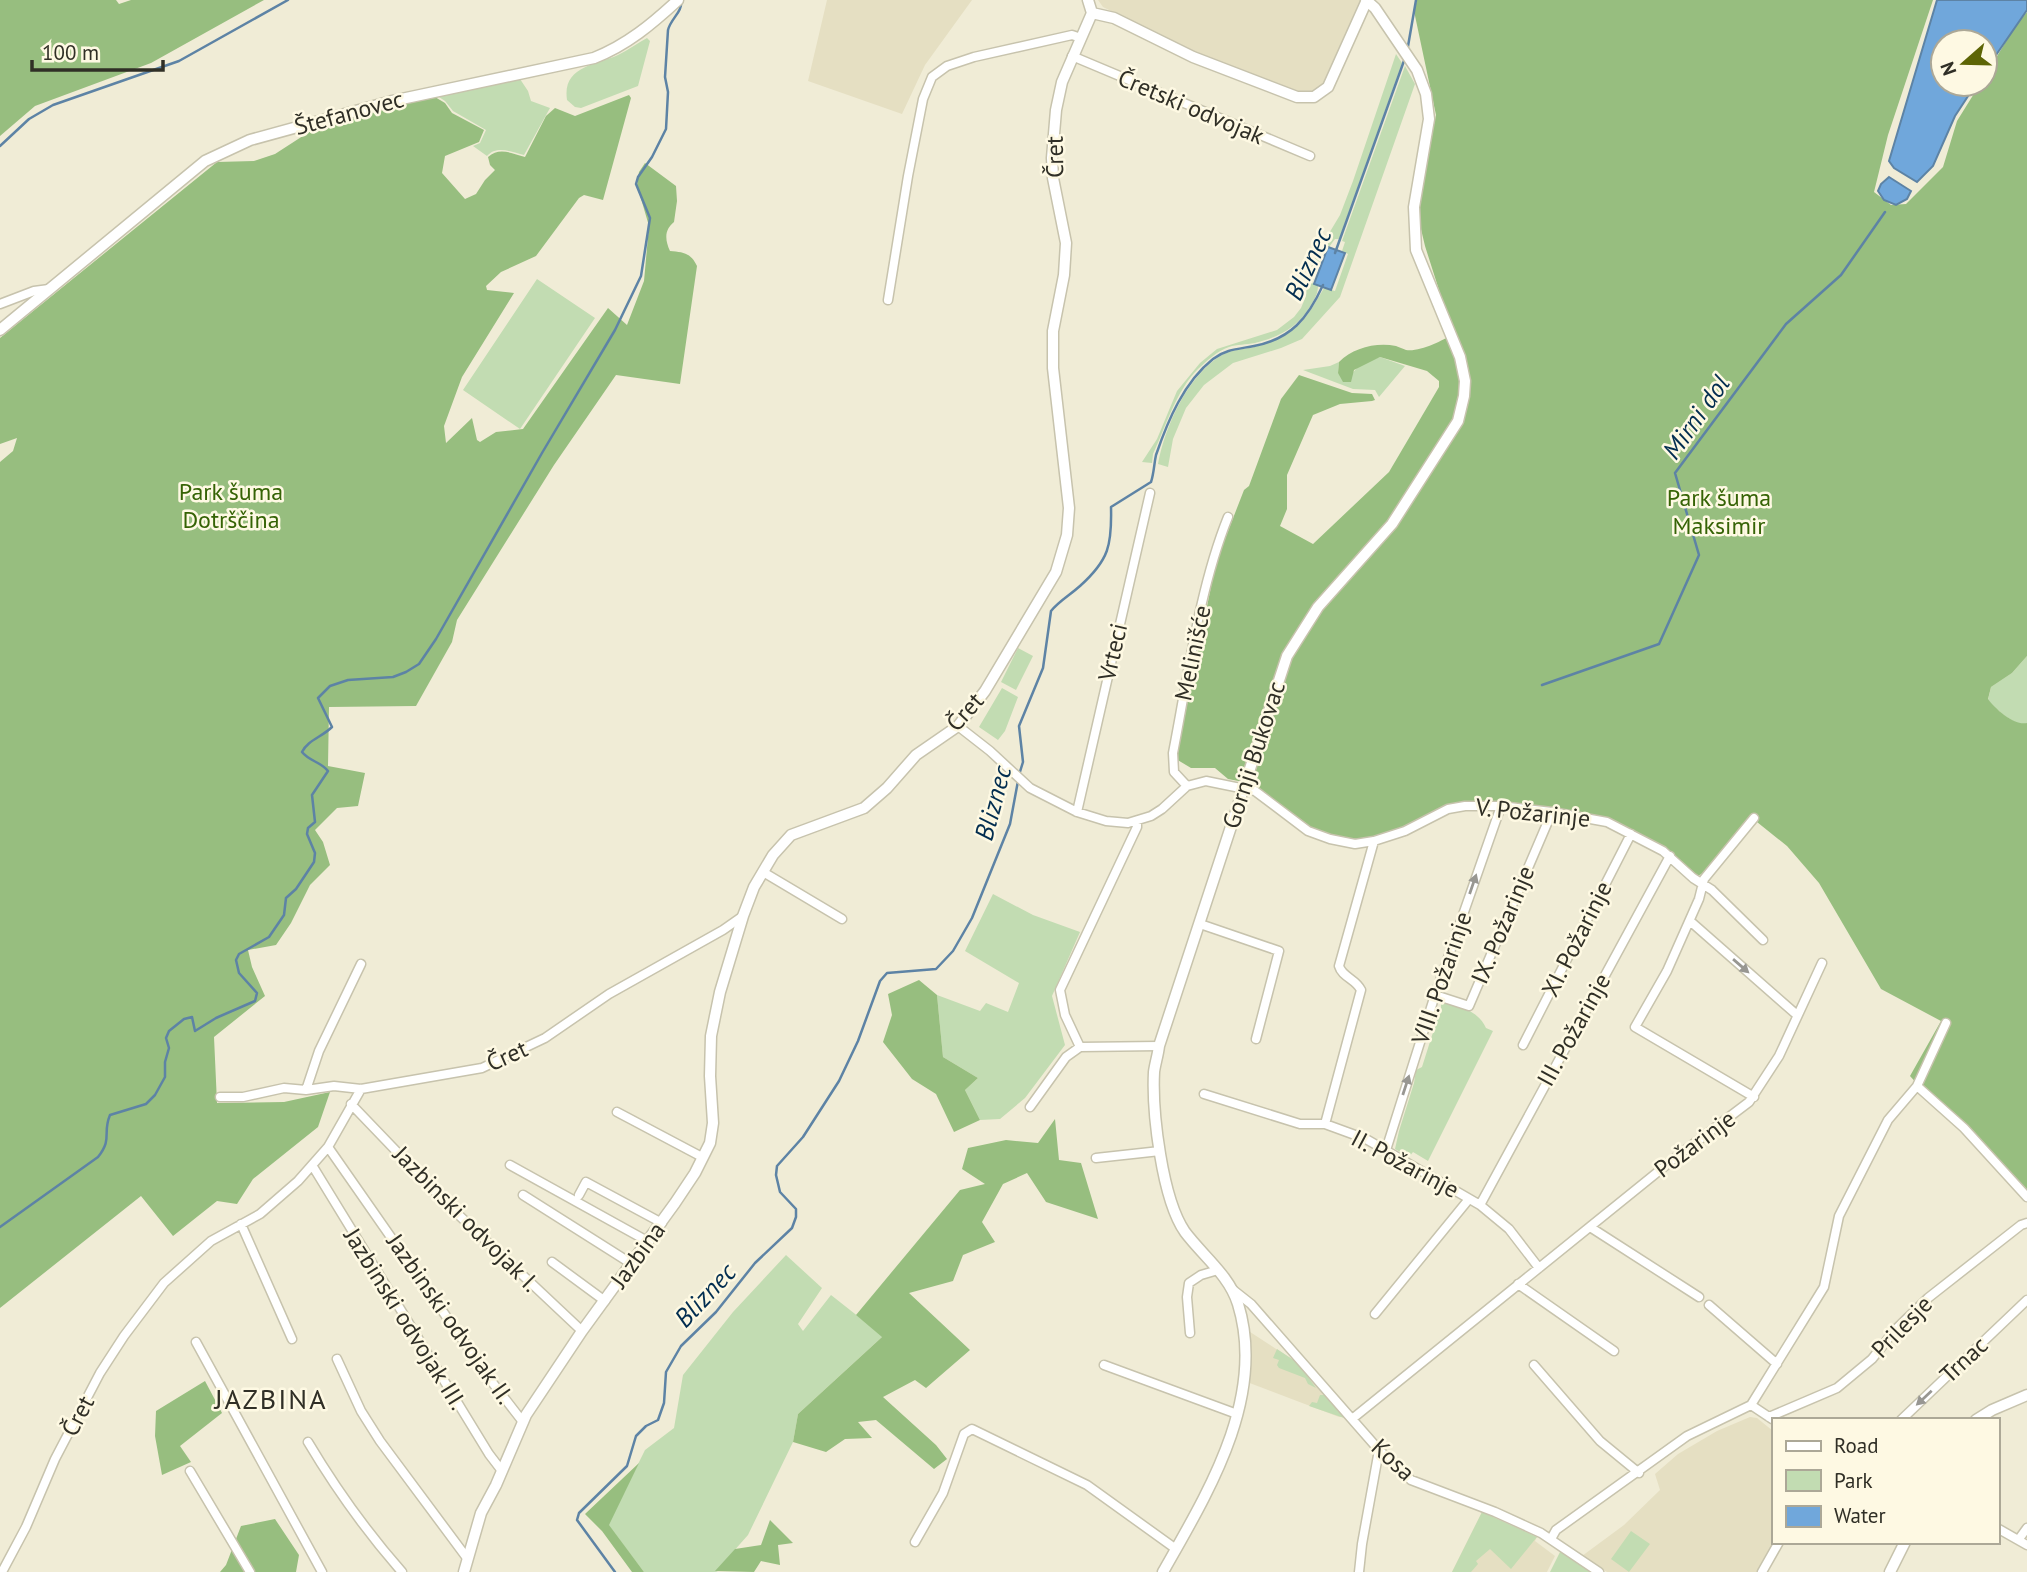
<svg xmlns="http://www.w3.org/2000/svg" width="2027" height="1572" viewBox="0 0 2027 1572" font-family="'PT Sans',sans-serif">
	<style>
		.built { fill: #e5dfc2 }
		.green { fill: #c2dcb2 }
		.forest { fill: #97be7f }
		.water { fill: #70a7db; stroke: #5d83a5; stroke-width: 2 }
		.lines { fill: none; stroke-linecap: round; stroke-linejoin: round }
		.stream { stroke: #5d83a5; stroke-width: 2.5 }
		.minor-casing { stroke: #c7c3ad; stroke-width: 11 }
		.tertiary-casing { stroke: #c7c3ad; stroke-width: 13 }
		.minor { stroke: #fff; stroke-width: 8 }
		.tertiary { stroke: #fff; stroke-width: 10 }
		.oneway { fill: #989792 }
		.labels { text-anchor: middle; stroke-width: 5; stroke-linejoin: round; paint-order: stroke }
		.street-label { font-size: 24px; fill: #302f26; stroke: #fef9e3 }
		.park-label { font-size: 24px; fill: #356305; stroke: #fef9e3 }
		.water-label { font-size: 26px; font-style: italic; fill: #032e50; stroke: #fef9e3 }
		.quarter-label { font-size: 28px; letter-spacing: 2px; fill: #302f26; stroke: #fef9e3 }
	</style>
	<rect width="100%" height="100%" fill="#f0ecd6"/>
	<path class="built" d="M827 0H972L925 65 902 114 808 81Z
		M1098 0H1363L1325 85 1316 92 1299 94 1218 64 1103 7Z
		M1247 1330 1298 1363 1346 1417H1339L1247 1382Z
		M1750 1417 1757 1418 1773 1431 1774 1542 1757 1572H1607L1582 1556 1624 1525 1660 1490 1655 1474 1678 1454 1717 1431Z
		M1482 1512 1537 1537 1535 1541 1555 1556 1547 1572H1452Z"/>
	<path class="green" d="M647 38 650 41 638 86 581 108 575 107 567 100C562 66 596 65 618 55 628 50 638 43 647 38Z
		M1396 54 1402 63 1339 239H1335L1329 247 1325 246 1312 283 1318 285C1318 294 1315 298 1311 305 1298 327 1280 337 1255 343 1246 345 1237 344 1229 347 1217 351 1207 361 1198 369 1176 391 1166 426 1153 454L1152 463 1142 462 1157 439 1177 391 1200 363 1217 349 1277 330 1294 317 1301 308 1306 296 1308 276 1316 255 1340 215 1353 181Z
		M1405 66 1415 84 1340 297 1302 339 1281 348 1233 363 1204 385 1186 408 1173 439 1168 467 1158 464C1165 426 1188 375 1222 355 1234 348 1246 350 1258 346 1298 334 1304 322 1324 288L1335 291 1348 254 1342 251 1345 242 1342 241Z
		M520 79 528 91 531 101 550 108 524 155C511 152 497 145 487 156L473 146 480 143 486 130 453 111 445 101 433 93Z
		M537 279 595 318 520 429 463 390Z
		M1380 357 1405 366 1379 397 1375 390 1353 389 1303 370 1330 366 1339 362 1338 373 1351 376C1356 365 1369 361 1380 357Z
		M1018 648 1033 656 1016 690 1001 682Z
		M2027 656V723L2024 725C2012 723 1995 709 1988 700L1991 687 2012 673Z
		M1002 688 1018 697 1005 731 998 740 979 727Z
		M993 894 1033 915 1080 932 1052 996 1065 1045 1025 1098 1000 1119 980 1120 965 1090 978 1078 943 1057 937 995 980 1011 986 1003 1008 1012 1019 983 965 951Z
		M1441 1001C1458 1006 1478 1010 1486 1028L1493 1031 1428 1161 1413 1152 1409 1157 1395 1149 1399 1131 1414 1083 1416 1070 1422 1067 1441 1007Z
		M786 1255 822 1288 798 1324 803 1331 831 1295 883 1336 798 1414 793 1442 748 1535 716 1571 718 1572H644L608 1525 645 1450 674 1428 683 1375 733 1312Z
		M1277 1349 1298 1363 1316 1388 1308 1384 1305 1378 1279 1368 1277 1365 1279 1360 1273 1358Z
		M1320 1395H1326L1344 1418 1309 1406 1312 1402 1317 1403Z
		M1482 1512 1537 1537 1511 1569 1490 1549 1476 1561 1478 1564 1471 1572H1452Z
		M1631 1531 1650 1544 1629 1572 1611 1559Z
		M1561 1550 1595 1572H1550Z"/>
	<path class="forest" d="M0 0H116L119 4 131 0H264L151 63 35 106 0 136Z
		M1417 0H1933L1888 135 1874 192 1891 205 1906 204 1943 167 1957 121 1980 84H1985V76L2016 25 2027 12V656L2012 673 1991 687 1988 699C1996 710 2015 726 2027 723V1193H2017L1910 1076 1941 1021 1881 989 1819 883 1787 846 1752 818 1705 872 1696 877 1668 850 1617 822 1528 804 1483 802 1451 804 1393 831 1375 837 1361 839 1341 838 1314 830 1297 820 1254 784 1228 779 1215 768H1191L1176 759 1216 562 1244 490 1249 486 1281 399 1299 375 1352 393 1372 394 1375 400 1372 401 1340 404 1313 415 1287 475V509L1280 526 1313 544 1389 472 1439 387V381L1427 371 1380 357 1354 370 1351 382H1343L1338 373 1339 362C1353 348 1376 342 1396 346 1399 347 1403 349 1406 350 1420 352 1442 341 1453 334L1425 246 1416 208 1436 115 1414 11Z
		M629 95 631 98 603 200 584 195 579 198 536 256 501 272 486 286 487 290 514 293 462 377 444 426 446 443 472 418 477 440 480 442 496 432 523 429 608 308 627 325 644 281 649 226 637 185 639 172 645 163 676 186 677 201 674 222C664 230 665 240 670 251 683 252 691 253 697 266L680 384 616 375 554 465 457 620 452 642 416 706 329 707 328 766 365 773 358 806 337 808 315 830 323 842 330 865 310 885 291 923 276 945 248 950 252 967 265 996 214 1037 217 1103 284 1102 330 1092 318 1127 253 1179 237 1204 217 1201 173 1236 141 1196 0 1308V462L13 451 17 438 0 444V338L217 162 254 161 275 154 309 132 405 103 435 97 445 103 452 113 484 130 479 142 445 156 442 173 465 199 476 194 485 180 495 170 490 165 488 157C499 147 511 153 525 157L546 116 555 108 575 116Z
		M919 980 937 995 943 1057 978 1078 965 1090 980 1120 954 1132 936 1094 912 1079 883 1042 892 1015 888 994Z
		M1055 1119 1059 1160 1081 1163 1098 1219 1046 1202 1027 1173 1003 1184 982 1222 995 1242 963 1255 953 1281 909 1293 970 1350 926 1388 915 1380 883 1397 936 1445 947 1459 934 1469 876 1420 858 1422 872 1438 845 1439 826 1452 793 1442 798 1414 882 1337 856 1315 960 1190 985 1184 962 1169 968 1148 1006 1140 1038 1143Z
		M205 1381 222 1413 180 1446 191 1462 162 1475 155 1436 156 1411Z
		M639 1463 609 1525 644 1572H632L602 1531 585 1514Z
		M275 1519 299 1555 296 1572H220L226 1565 241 1526Z
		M770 1520 793 1543 778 1545 780 1565 761 1561 754 1572 715 1571 735 1549 761 1545Z"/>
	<path class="water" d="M1937 0H2027V10L1985 71V42H1943V84H1976L1955 116 1933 166 1917 182 1894 168 1889 161Z
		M1889 177 1911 191 1907 199 1896 205 1884 200 1878 191 1881 184Z
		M1328 247 1345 253 1331 290 1314 284Z"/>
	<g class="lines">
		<path class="stream" d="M1407 52 1416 0
			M0 146 29 119 53 105 179 61 288 0
			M1335 253 1405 58
			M1542 685 1659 644 1699 555 1675 473 1786 324 1841 275 1885 212
			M1019 775 1023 762 1019 726 1043 668 1051 611C1059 601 1070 595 1080 586 1109 560 1112 545 1111 507L1151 482C1154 473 1154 464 1156 455 1168 420 1184 382 1213 359 1226 349 1239 349 1254 346 1291 339 1308 318 1323 285
			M0 1227 98 1157C113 1138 102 1134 110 1115L146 1104 155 1095 165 1077V1062L169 1048 166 1038 169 1031 184 1019 192 1017 195 1031 216 1018 255 1001 257 993 239 973 236 960 239 954 269 937 284 915 286 898 296 889 314 862 315 853 307 834 308 828 315 822 312 795 328 771C321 762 309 761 302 752 308 740 322 737 332 727L318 698 330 686 348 680 393 677 406 672 419 664 436 639 542 453 615 330 641 276 650 218 636 184 638 177 652 157 666 129 668 92 665 77 668 30C671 18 683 12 681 0
			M615 1572 577 1520 579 1513 627 1466 636 1436 646 1426 658 1420 664 1403 666 1372 681 1346 716 1312 755 1263 792 1228 796 1217V1209L780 1192 776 1175 777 1166 803 1137 839 1081 858 1041 880 981 887 973 936 969 953 951 972 918 1010 824 1018 781"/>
		<defs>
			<path id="minor" d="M1072 56 1310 156
				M888 300 908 176 923 99 932 77 947 66 974 57 1072 35 1081 38
				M0 304 34 291 49 289
				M958 726 990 751 1030 788 1077 812 1106 821 1128 823 1151 816 1162 809 1187 786 1206 781 1255 791 1308 831 1330 839 1355 844 1374 841 1405 831 1448 809 1465 806H1501L1552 812 1607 822 1663 851 1693 878 1712 890 1763 940
				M1187 786 1174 772 1173 753C1188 677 1199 589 1228 517
				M1077 812 1150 493
				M1754 818 1704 879 1699 899 1667 971 1635 1027 1754 1097
				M763 872 842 919
				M1690 921 1797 1015
				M1200 924 1279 951 1256 1039
				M1435 995 1469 1006 1552 812
				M1523 1045 1631 834
				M1080 1047 1065 1015 1060 990 1137 827V821
				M1917 1086 1964 1128 2027 1197
				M306 1090 319 1051 361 964
				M1204 1094 1300 1124H1325L1366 1139 1480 1205 1509 1229 1539 1268
				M220 1097H243L284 1088 306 1090 334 1086 361 1089 482 1068 545 1038 609 994 723 930 743 916
				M351 1104 447 1204 582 1331
				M1030 1107 1066 1057 1080 1047 1159 1046
				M617 1112 702 1157
				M1325 1124 1361 990C1356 979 1342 977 1339 966L1374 841
				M328 1147 492 1382 523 1422
				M1386 1150 1435 995 1501 806
				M1096 1158 1160 1151
				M312 1165 489 1454 502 1471
				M510 1165 649 1242
				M523 1195 632 1264
				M579 1195 586 1182 662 1223
				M1480 1205 1670 856
				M241 1224 292 1339
				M1590 1227 1699 1297
				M552 1262 605 1301
				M1518 1284 1614 1351
				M1232 1289 1251 1304 1379 1450 1411 1480 1495 1512 1541 1533 1599 1572
				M1709 1305 1777 1364
				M1375 1314 1469 1199
				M1190 1333 1187 1297 1189 1283 1201 1275 1218 1270
				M196 1342 322 1572
				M337 1359 361 1411 380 1441 467 1558
				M1104 1365 1237 1414
				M1534 1365 1600 1441 1639 1473
				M1751 1405 1772 1419
				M1769 1417 1837 1388 1872 1359 1895 1330 1928 1298 2021 1225 2027 1223
				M1352 1419 1675 1158 1749 1102 1779 1056 1822 963
				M1901 1420 2027 1300
				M308 1442C336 1489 366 1531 402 1572
				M190 1471 250 1572
				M1997 1528 2027 1545
				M1551 1539 1556 1530 1687 1436 1751 1405 1824 1287 1839 1216 1888 1120 1917 1086 1946 1023
				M2019 1539 2027 1528
				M915 1542 943 1493 964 1434 972 1429 1087 1485 1176 1549
				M2 1572 26 1527 55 1459 100 1373 124 1336 164 1283 211 1241 260 1214 298 1181 328 1147 361 1089
				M1359 1572 1362 1544 1379 1450
				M1762 1572 1779 1542"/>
			<path id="tertiary" d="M1088 0 1092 13
				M1092 13 1114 18 1193 57 1297 97H1314L1328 87 1367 0
				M0 330 205 161 250 140 392 101 594 58C627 45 652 24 678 0
				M1976 1420 1992 1410 2027 1395
				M464 1572 481 1513 496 1485 526 1415 582 1331 675 1203 695 1173 710 1143 713 1123 710 1076 711 1036 720 992 743 916 754 887 773 855 791 835 864 808 887 788 916 755 958 726 985 691 1056 572 1067 535 1069 508 1053 368V331L1064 275 1066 243 1053 178 1052 158 1056 110 1062 82 1092 13
				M1163 1572C1207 1494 1267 1398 1238 1304 1229 1275 1203 1256 1185 1232 1162 1199 1152 1112 1154 1072 1155 1064 1158 1055 1159 1046L1287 656 1318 607 1392 524 1458 421 1464 396 1465 381 1460 357 1416 250 1414 207 1429 119 1426 94 1417 70 1375 8 1366 0
				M1890 1572 1905 1542"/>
		</defs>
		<use href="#minor" class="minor-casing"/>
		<use href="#tertiary" class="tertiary-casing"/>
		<use href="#minor" class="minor"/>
		<use href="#tertiary" class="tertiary"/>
	</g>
	<defs><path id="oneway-solid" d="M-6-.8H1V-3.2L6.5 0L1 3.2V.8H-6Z" transform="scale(1.75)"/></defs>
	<g class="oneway">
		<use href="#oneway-solid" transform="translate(1473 884) rotate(-71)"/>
		<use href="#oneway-solid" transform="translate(1741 966) rotate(41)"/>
		<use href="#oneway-solid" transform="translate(1406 1085) rotate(-72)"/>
		<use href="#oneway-solid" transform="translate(1924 1398) rotate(137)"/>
	</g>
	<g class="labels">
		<g class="street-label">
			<text transform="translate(1191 107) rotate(23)" y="8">Čretski odvojak</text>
			<text transform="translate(349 113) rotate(-15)" y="8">Štefanovec</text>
			<text transform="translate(1055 157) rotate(-91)" y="8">Čret</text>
			<text transform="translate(1113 652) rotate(-77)" y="8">Vrteci</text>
			<text transform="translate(1193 653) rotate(-78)" y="8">Melinišće</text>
			<text transform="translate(965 712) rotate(-48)" y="8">Čret</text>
			<text transform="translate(1254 755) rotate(-72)" y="8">Gornji Bukovac</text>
			<text transform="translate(1533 813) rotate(6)" y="8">V. Požarinje</text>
			<text transform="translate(1503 925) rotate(-67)" y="8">IX. Požarinje</text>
			<text transform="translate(1577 939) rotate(-63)" y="8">XI. Požarinje</text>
			<text transform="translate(1442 978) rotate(-71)" y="8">VIII. Požarinje</text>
			<text transform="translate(1574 1030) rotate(-61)" y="8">III. Požarinje</text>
			<text transform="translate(507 1056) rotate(-24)" y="8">Čret</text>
			<text transform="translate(1695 1144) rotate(-37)" y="8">Požarinje</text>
			<text transform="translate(1405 1164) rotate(28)" y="8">II. Požarinje</text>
			<text transform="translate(466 1219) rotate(45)" y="8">Jazbinski odvojak I.</text>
			<text transform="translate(638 1255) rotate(-54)" y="8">Jazbina</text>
			<text transform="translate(405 1319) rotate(58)" y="8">Jazbinski odvojak III.</text>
			<text transform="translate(450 1319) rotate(55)" y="8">Jazbinski odvojak II.</text>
			<text transform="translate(1902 1327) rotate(-46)" y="8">Prilesje</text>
			<text transform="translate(1964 1360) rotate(-43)" y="8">Trnac</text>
			<text transform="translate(78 1416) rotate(-62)" y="8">Čret</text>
			<text transform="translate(1393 1460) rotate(43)" y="8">Kosa</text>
		</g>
		<g class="park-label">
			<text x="231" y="500">Park šuma<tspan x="231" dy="28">Dotrščina</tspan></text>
			<text x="1719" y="506">Park šuma<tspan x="1719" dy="28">Maksimir</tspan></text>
		</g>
		<g class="water-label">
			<text transform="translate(1308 264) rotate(-65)" y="9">Bliznec</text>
			<text transform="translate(1696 417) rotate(-55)" y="9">Mirni dol</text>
			<text transform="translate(993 803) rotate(-75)" y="9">Bliznec</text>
			<text transform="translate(705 1295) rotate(-47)" y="9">Bliznec</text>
		</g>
		<g class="quarter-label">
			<text x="271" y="1409">JAZBINA</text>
		</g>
	</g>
	<rect x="1772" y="1418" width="228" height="126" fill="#fef9e3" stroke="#aca897" stroke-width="2"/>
	<rect x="1786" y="1441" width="35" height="10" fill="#ffffff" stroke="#aca897" stroke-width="2"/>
	<text x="1834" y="1453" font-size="21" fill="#302f26">Road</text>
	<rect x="1786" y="1470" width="35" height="21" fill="#c2dcb2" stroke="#aca897" stroke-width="2"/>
	<text x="1834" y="1488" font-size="21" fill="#302f26">Park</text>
	<rect x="1786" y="1506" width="35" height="21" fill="#70a7db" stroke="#aca897" stroke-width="2"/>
	<text x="1834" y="1523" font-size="21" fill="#302f26">Water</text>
	<g transform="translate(1964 63) rotate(250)"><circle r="33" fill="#fef9e3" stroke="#aca897" stroke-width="2"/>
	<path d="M0-5L12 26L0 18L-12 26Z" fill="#5d6505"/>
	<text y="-10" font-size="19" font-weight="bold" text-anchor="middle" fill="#302f26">N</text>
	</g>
	<path d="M32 60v10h131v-10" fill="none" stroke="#302f26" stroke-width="3.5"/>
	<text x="42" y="60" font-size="21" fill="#302f26" stroke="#fef9e3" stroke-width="5" paint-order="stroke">100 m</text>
</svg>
